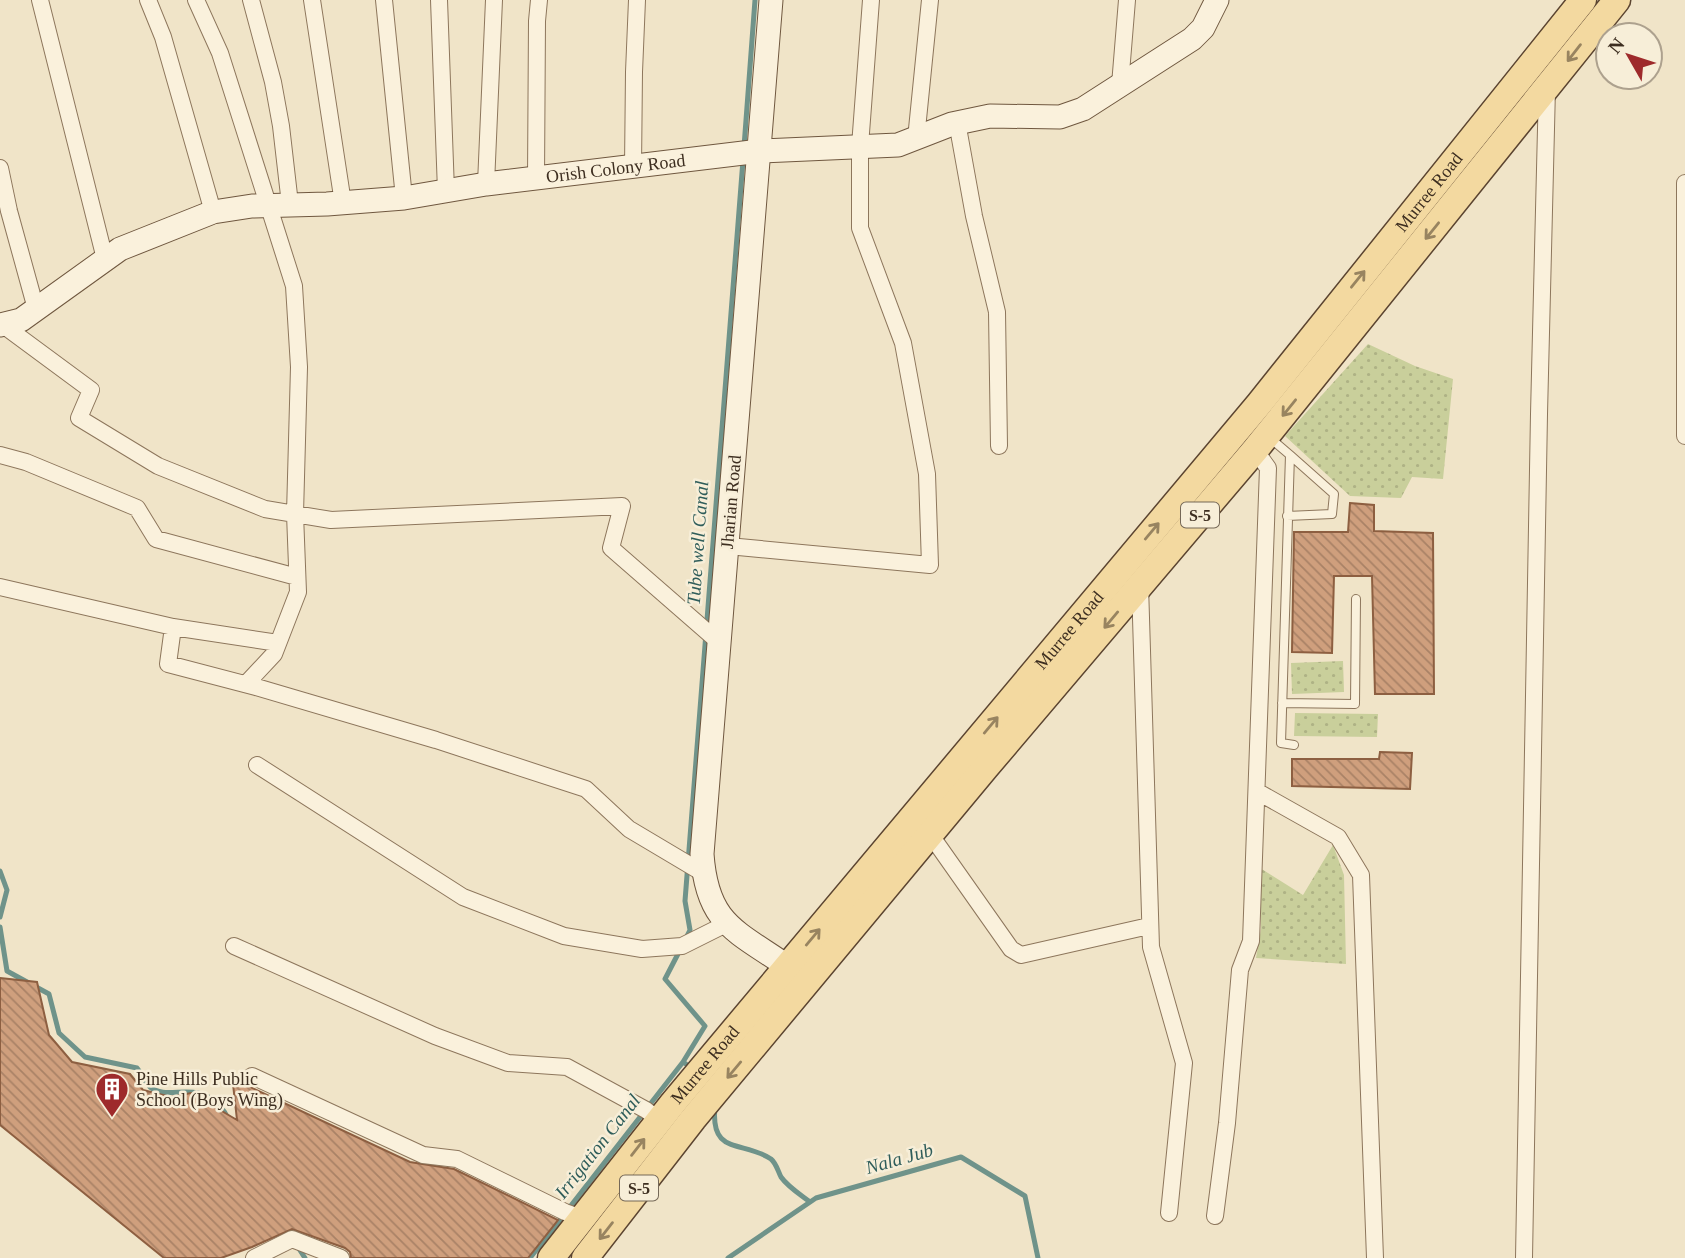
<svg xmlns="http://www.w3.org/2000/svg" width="1685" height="1258" viewBox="0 0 1685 1258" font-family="'Times New Roman',serif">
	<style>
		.grass { fill: url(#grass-dots) }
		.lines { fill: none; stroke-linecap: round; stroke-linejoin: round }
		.stream { stroke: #6f938a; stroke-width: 5 }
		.building { fill: url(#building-back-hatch); stroke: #8d5f41; stroke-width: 2 }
		.lane-casing { stroke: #8d765c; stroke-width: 10 }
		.street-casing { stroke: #8d765c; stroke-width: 18 }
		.secondary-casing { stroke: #6f573f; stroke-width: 25 }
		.primary-casing { stroke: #5b4430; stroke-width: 29 }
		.lane { stroke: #faf1dc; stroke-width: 8 }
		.street { stroke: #faf1dc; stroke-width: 16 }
		.secondary { stroke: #faf1dc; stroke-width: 23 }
		.primary { stroke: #f3d9a0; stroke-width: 26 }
		.oneway { stroke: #988460 }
		.labels { text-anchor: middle; stroke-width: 5; stroke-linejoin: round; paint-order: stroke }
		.shield { fill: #f7eed8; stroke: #756857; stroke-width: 2 }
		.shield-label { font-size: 16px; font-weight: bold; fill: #3d2e20 }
		.street-label { font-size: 18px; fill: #3d2e20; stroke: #f7eed8 }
		.poi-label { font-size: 18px; fill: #3d2e20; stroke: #f7eed8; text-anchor: start }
		.water-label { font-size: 19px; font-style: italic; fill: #2f5d5a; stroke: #f7eed8 }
	</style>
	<defs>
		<pattern id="grass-dots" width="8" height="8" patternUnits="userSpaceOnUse" patternTransform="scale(1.75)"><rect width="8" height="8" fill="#c9cf9b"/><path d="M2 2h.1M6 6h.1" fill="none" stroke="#aeb285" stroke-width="1.8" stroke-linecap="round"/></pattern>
		<pattern id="building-back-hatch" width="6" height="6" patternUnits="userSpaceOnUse" patternTransform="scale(1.75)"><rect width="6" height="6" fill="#cf9f7d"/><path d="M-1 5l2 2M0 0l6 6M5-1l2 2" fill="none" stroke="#a98266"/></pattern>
	</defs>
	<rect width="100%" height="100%" fill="#f0e4c8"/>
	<path class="grass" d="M1368 344 1415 366 1453 379 1443 479 1412 477 1401 498 1350 496 1285 436Z
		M1343 661 1344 692 1292 694 1291 663Z
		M1295 713 1378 714 1377 737 1294 736Z
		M1333 845 1344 875 1346 964 1256 958 1261 929 1260 868 1303 895Z"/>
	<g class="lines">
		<path class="stream" d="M744 147 755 0
			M0 871 7 890 0 917
			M0 927 7 971 49 994 59 1033 85 1057 137 1068C141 1073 145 1082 150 1087 168 1102 196 1079 219 1106 224 1111 226 1113 228 1120
			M686 938 690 930 685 901 743 160
			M680 950 665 979 705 1026 683 1062
			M715 1107C710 1156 743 1140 771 1159 776 1163 778 1171 781 1177 788 1187 801 1195 810 1202
			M296 1244 305 1258
			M530 1258 683 1062 686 1064
			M728 1258 816 1198 961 1157 1025 1196 1038 1258"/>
	</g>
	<path class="building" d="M1350 503 1374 505V531L1433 533 1434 694H1375L1372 576H1334L1332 653 1292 652 1294 532H1348Z
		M1380 752 1412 753 1410 789 1292 786V759H1379Z
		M0 978 37 982 49 1035 72 1062 130 1074 143 1090 171 1097 191 1093 237 1120 232 1075 242 1080 248 1086 410 1162 454 1169 558 1220 528 1258H351L350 1252 345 1248 292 1229 252 1247 221 1258H164L0 1125Z"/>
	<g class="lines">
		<defs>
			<path id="lane" d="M1269 437 1290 455 1281 743 1294 745
				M1287 516 1332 514 1334 494 1290 455
				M1282 703 1355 704 1356 599"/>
			<path id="street" d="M40 0 105 259
				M148 0 163 37 213 212
				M196 0 220 53 294 286 299 367 295 514 298 592 274 654 246 684
				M251 0 273 82 281 126 290 204
				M312 0 343 203
				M384 0 404 198
				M439 0 446 191
				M1120 85 1127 0
				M957 122 974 216 997 312 999 446
				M916 139 930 0
				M633 167 634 72 637 0
				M0 168 9 211 36 309
				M536 178 537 21 539 0
				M1685 183V436
				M486 184 494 0
				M3 325 91 390 79 418 158 466 265 509 331 520 622 506 611 548 720 643
				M0 455 26 462 137 508 156 539 297 577
				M728 546 930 565 927 474 903 343 860 228V146L871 0
				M1140 585 1151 947 1184 1063 1169 1213
				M0 587 173 627 168 664 256 687 436 740 586 789 629 829 703 873
				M173 627 278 643
				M257 765 463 897 564 936 642 949 682 946 726 924
				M1258 792 1338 837 1361 875 1375 1258
				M930 834 1011 949 1021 955 1149 926
				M234 946 435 1036 508 1063 567 1067 646 1110 659 1120
				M252 1076 423 1155 457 1159 565 1212 582 1218
				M1215 1216 1227 1123 1240 970 1251 941 1268 468 1255 450
				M254 1258 292 1239 341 1258
				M1524 1258 1539 414 1547 88"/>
			<g id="secondary">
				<path d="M771 0 702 854C707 924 735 930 788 967"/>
				<path id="s1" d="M0 325 21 320 120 249 213 212 252 206 327 204 404 198 486 184 760 151 898 145 952 124 990 116 1060 117 1083 109 1192 39 1203 28 1217 0"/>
			</g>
			<g id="primary">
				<path id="s2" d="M551 1258 673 1103 1259 404 1583 0"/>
				<path d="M585 1258 693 1119 986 767 1255 450 1617 0"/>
			</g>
		</defs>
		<use href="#lane" class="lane-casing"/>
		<use href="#street" class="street-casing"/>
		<use href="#secondary" class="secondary-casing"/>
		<use href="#primary" class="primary-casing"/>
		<use href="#lane" class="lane"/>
		<use href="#street" class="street"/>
		<use href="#secondary" class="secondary"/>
		<use href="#primary" class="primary"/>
	</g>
	<defs><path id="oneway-shaft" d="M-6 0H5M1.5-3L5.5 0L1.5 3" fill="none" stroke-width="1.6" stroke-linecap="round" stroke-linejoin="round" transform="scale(1.75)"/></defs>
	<g class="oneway">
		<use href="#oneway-shaft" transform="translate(1574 53) rotate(128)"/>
		<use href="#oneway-shaft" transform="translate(1432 231) rotate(129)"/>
		<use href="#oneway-shaft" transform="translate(1358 279) rotate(-51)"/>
		<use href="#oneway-shaft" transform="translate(1289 408) rotate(129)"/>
		<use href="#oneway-shaft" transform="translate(1152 531) rotate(-50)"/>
		<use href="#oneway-shaft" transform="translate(1111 620) rotate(130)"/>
		<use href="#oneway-shaft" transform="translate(991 725) rotate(-50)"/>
		<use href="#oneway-shaft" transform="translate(813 937) rotate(-50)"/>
		<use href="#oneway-shaft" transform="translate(734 1070) rotate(130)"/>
		<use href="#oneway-shaft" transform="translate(638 1147) rotate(-52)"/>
		<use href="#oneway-shaft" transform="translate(606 1231) rotate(128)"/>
	</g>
	<defs>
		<symbol id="building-pin" viewBox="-11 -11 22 30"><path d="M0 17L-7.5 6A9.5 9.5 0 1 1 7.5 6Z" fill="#9e2a2b" stroke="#f7eed8"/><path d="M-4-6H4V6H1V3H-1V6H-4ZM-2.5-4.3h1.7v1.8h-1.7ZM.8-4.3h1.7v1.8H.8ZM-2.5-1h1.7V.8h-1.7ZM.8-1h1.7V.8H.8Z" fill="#fff"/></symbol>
	</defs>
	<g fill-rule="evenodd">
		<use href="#building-pin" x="93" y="1070" width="38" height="52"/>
	</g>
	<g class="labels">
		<g class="shield">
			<rect x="1181" y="502.5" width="38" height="25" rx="5"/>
			<rect x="620" y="1175.5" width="38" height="25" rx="5"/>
		</g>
		<g class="shield-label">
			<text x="1200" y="521">S-5</text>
			<text x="639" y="1194">S-5</text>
		</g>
		<g class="street-label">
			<text dy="6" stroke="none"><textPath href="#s1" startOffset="649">Orish Colony Road</textPath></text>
			<text dy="6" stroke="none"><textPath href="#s2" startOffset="1381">Murree Road</textPath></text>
			<text transform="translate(731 502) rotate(-85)" y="6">Jharian Road</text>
			<text dy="6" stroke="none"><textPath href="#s2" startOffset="814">Murree Road</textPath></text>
			<text dy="6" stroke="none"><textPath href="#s2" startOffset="247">Murree Road</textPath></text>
		</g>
		<g class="poi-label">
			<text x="136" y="1085">Pine Hills Public<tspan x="136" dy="21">School (Boys Wing)</tspan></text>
		</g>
		<g class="water-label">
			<text transform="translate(697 543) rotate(-86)" y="7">Tube well Canal</text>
			<text transform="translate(597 1146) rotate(-52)" y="7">Irrigation Canal</text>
			<text transform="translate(899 1158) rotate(-16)" y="7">Nala Jub</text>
		</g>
	</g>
	<g transform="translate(1629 56) rotate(309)"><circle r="33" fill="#f7eed8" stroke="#ada18e" stroke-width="2"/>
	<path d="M0-5L12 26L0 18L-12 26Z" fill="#9e2a2b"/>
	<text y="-10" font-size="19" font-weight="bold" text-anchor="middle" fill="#3d2e20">N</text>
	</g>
</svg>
